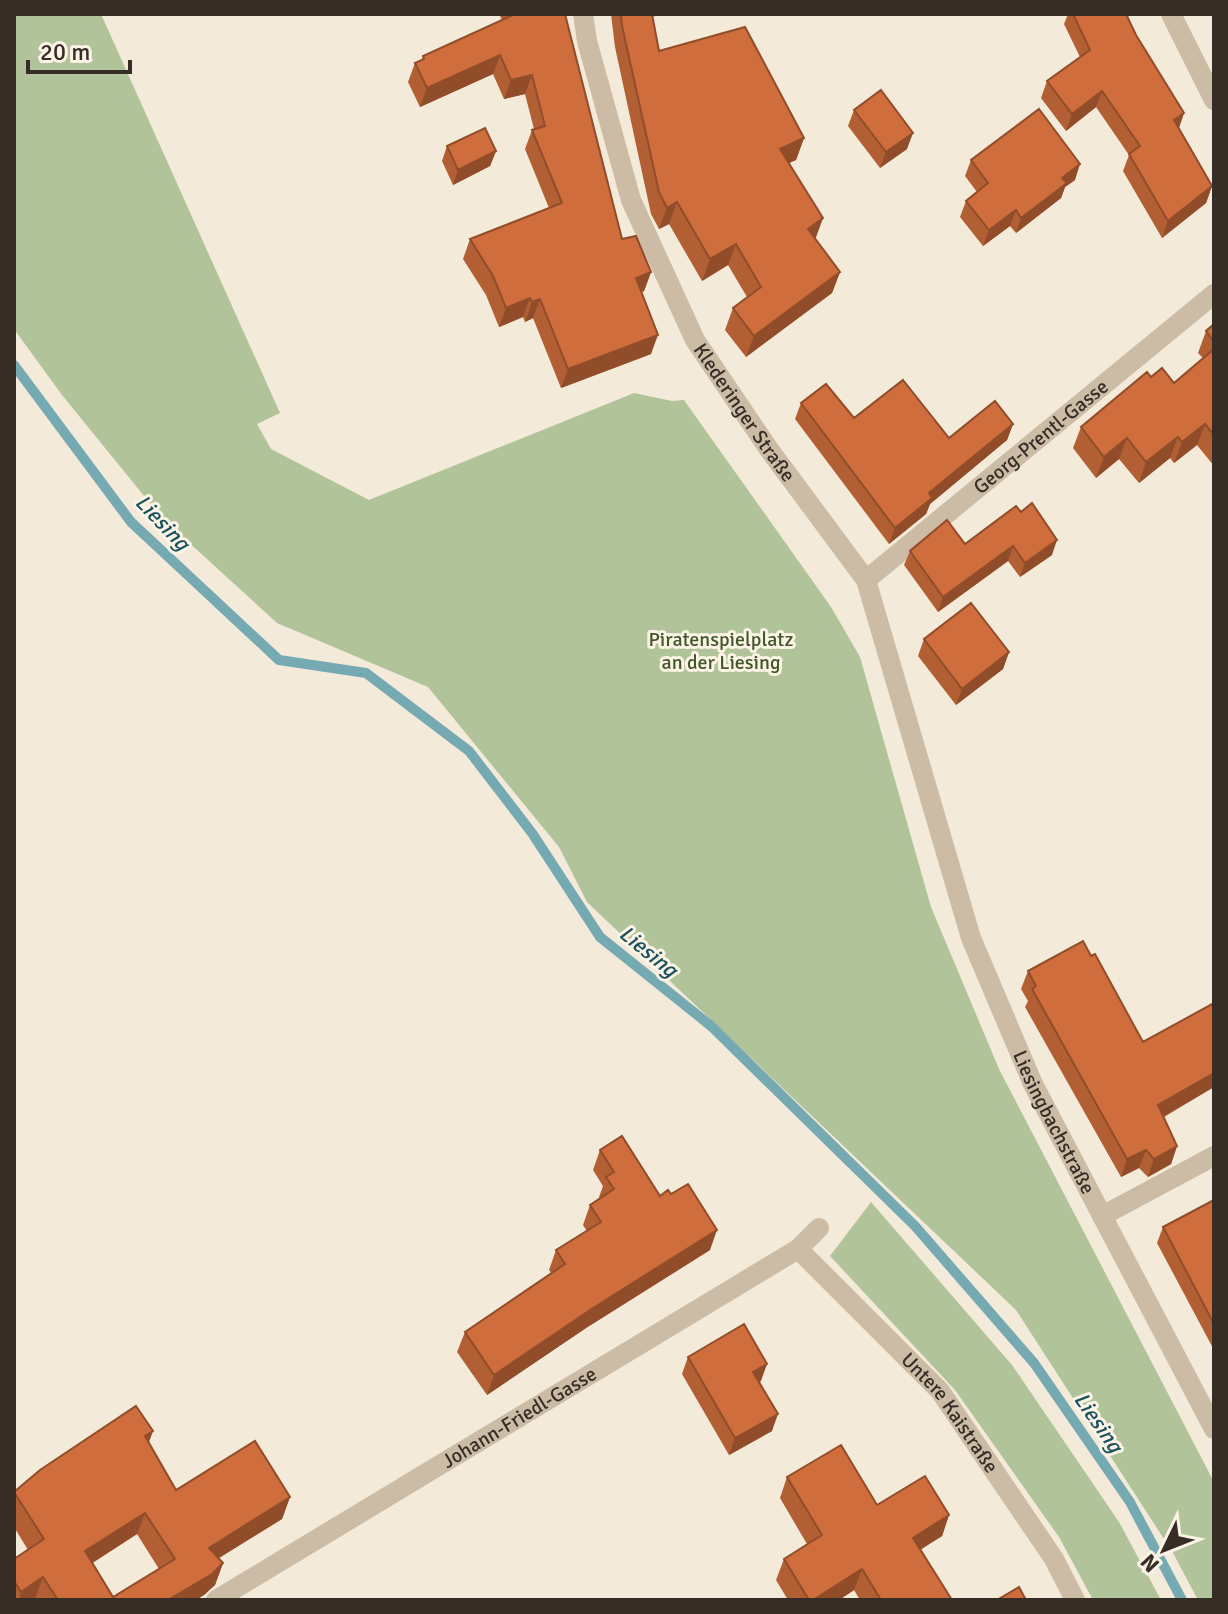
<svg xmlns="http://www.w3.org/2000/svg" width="1228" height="1614" viewBox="0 0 1228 1614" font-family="Signika,sans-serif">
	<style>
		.green { fill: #b1c398 }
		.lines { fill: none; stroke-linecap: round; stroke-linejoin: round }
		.stream { stroke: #76aab3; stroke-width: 10 }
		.minor { stroke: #ccbba5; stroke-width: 20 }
		.wall { fill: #b25f34; fill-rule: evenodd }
		.shaded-wall { fill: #914d2a }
		.building { fill: #cf6e3c; stroke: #914d2a; stroke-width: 2; fill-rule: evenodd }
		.labels { text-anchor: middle; stroke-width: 6; stroke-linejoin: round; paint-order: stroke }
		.street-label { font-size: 20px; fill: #372d27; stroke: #fbf3e6 }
		.park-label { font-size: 20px; fill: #425728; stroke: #fbf3e6 }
		.water-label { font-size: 22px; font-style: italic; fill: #19515c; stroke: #fbf3e6 }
	</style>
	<rect width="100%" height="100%" fill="#f3eada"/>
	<path class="green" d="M14 14H101L280 413 257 424 271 449 369 500 634 393 672 401 684 400 831 607 860 657 931 907 999 1069 1214 1482V1600H1198L1173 1553 1016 1310 587 902 559 847 428 687 277 623 162 518 62 395 14 329Z
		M871 1202 1012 1365 1119 1522 1161 1600H1093L1059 1537 955 1390 830 1256Z"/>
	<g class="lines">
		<path class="stream" d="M14 365 131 522 279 660 366 673 469 751 532 833 600 937 711 1026 915 1226 1034 1363 1130 1502 1182 1600"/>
		<g class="minor">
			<path id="s1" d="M583 14 587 41 631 200 695 340 768 448 866 580 971 938 1033 1084 1214 1429"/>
			<path d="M1171 14 1214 100"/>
			<path id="s2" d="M866 580 1214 294"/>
			<path d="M1102 1216 1214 1156"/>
			<path id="s3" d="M798 1249 940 1391 1054 1559 1075 1600"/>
			<path id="s4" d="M216 1600 798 1249 819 1228"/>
		</g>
	</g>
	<path class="wall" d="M499 14H565L622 239 651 272 644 291 642 292 651 354 561 388 533 318 525 322 523 317 499 327 486 295 463 259 470 239 549 208 525 149 532 130 534 129 525 94 504 99 493 74 420 107 408 82 415 63 422 60 423 56 502 20Z
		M611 14H663L652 17 659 51 804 138 796 160 788 163 823 218 815 238 840 272 832 293 746 357 725 330 733 308 747 297 728 265 702 281 669 224 659 229 651 214 615 47Z
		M1068 14H1126L1136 35 1184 113 1179 128 1212 186 1206 203 1162 238 1123 171 1129 155 1096 107 1066 131 1041 98 1047 81 1080 57 1064 24Z
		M854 110 907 149 880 168 848 126Z
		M447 146 496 151 490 166 453 185 442 161Z
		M971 160 1075 180 1065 187 1061 198 1016 233 1010 226 983 246 960 217 966 201 977 192 965 176Z
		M1214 324V466L1197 445 1174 463 1170 458 1139 483 1119 459 1096 478 1073 448 1081 427 1151 377 1174 383 1203 358 1198 353 1206 331Z
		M801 403 854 418 949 438 1013 424 1007 440 930 504 926 514 889 544 795 419Z
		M1016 506 1052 555 1020 577 1008 561 938 612 904 565 910 551 965 544Z
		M924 639 1009 652 1003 669 956 705 918 656Z
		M1091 956 1143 1042 1214 1003V1087L1164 1117 1177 1146 1171 1164 1148 1177 1139 1168 1121 1177 1025 1007 1028 1001 1021 989 1028 971Z
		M600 1150 660 1196 710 1250 586 1328 487 1395 457 1352 465 1332 551 1273 549 1270 556 1250 587 1231 583 1225 590 1205 600 1199 599 1197 603 1186 593 1170Z
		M1214 1200V1350L1157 1243 1163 1227Z
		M688 1357 761 1381 759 1382 772 1431 729 1455 682 1374Z
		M153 1431 148 1442 176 1490 290 1497 282 1519 219 1558 223 1563 215 1585 204 1595 196 1600H36L35 1599 14 1600V1559L28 1550 14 1527V1492ZM137 1534 159 1569 113 1597 92 1563Z
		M787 1477 877 1505 949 1515 942 1536 921 1549 952 1600H860L854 1590 839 1600H788L776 1580 784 1559 807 1544 780 1498Z"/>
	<path class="shaded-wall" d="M500 55 493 74 420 107 427 88Z
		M532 75 525 94 504 99 511 80Z
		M1102 91 1096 107 1066 131 1072 114Z
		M1184 113 1178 130 1174 120Z
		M913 133 907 149 880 168 886 152Z
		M804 138 796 160 772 171 780 149Z
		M496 151 490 166 453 185 458 170Z
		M1080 164 1075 180 1065 187 1061 198 1016 233 1021 218 1062 178Z
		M1212 186 1206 203 1162 238 1168 221Z
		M677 202 669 224 659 229 667 208Z
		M1016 210 1010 226 983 246 989 230Z
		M823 218 815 240 808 229Z
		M736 244 728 265 702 281 710 259Z
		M651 272 644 291 629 297 636 278Z
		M840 272 832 293 746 357 754 336Z
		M530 298 523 317 499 327 506 308Z
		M540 299 533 318 525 322 532 302Z
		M658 335 651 354 561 388 568 369Z
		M1013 424 1007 440 930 504 926 514 889 544 895 528 929 493Z
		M1205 424 1197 445 1174 463 1182 442Z
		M1178 437 1170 458 1139 483 1146 462Z
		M1127 438 1119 459 1096 478 1104 457Z
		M1057 540 1052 555 1020 577 1025 563Z
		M1013 546 1008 561 938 612 943 597Z
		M1009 652 1003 669 956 705 962 689Z
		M1214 1073V1087L1152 1123 1158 1105Z
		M1177 1146 1171 1164 1148 1177 1154 1159Z
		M1146 1150 1139 1168 1121 1177 1127 1159Z
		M717 1230 710 1250 586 1328 487 1395 494 1375 593 1308Z
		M767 1364 761 1381 747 1389 753 1372Z
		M778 1414 772 1431 729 1455 735 1438Z
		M153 1431 145 1453V1436Z
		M290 1497 282 1519 201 1569 209 1548Z
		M145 1513 137 1534 77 1573 85 1551Z
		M949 1515 942 1536 906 1559 913 1538Z
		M223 1563 215 1585 204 1595 196 1600H168Z
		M862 1569 854 1590 839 1600H813Z
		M43 1577 35 1599 19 1600 21 1592Z"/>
	<path class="building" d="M515 14H565L622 239 636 236 651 272 636 278 658 335 568 369 540 299 532 302 530 298 506 308 493 276 470 239 562 203 532 130 545 126 532 75 511 80 500 55 427 88 415 63 424 59 423 56Z
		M621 14H652L659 51 745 27 804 138 780 149 823 218 808 229 840 272 754 336 733 308 761 287 736 244 710 259 677 202 667 208 659 192 622 26Z
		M1073 14H1126L1136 35 1184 113 1174 120 1212 186 1168 221 1129 154 1140 146 1102 91 1072 114 1047 81 1090 50Z
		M881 90 913 133 886 152 854 110Z
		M1039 109 1080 164 1062 178 1067 183 1021 218 1016 210 989 230 966 201 988 183 971 160Z
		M485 128 496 151 458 170 447 146Z
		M1214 324V342L1206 331Z
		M1214 349V435L1205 424 1182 442 1178 437 1146 462 1127 438 1104 457 1081 427 1147 372 1151 377 1162 368 1174 383Z
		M903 380 949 438 995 401 1013 424 929 493 932 498 895 528 801 403 826 384 854 418Z
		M1032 503 1057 540 1025 563 1013 546 943 597 910 551 947 520 965 544 1016 506 1021 512Z
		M971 603 1009 652 962 689 924 639Z
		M1083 941 1091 956 1095 954 1143 1042 1214 1003V1073L1158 1105 1177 1146 1154 1159 1146 1150 1127 1159 1032 989 1036 986 1028 971Z
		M622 1136 660 1196 668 1190 671 1194 688 1184 717 1230 593 1308 494 1375 465 1332 565 1264 556 1250 601 1222 590 1205 614 1189 606 1177 614 1172 600 1150Z
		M1214 1200V1324L1163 1227Z
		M744 1324 767 1364 753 1372 778 1414 735 1438 688 1357Z
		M136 1406 153 1431 145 1436 176 1490 255 1441 290 1497 209 1548 223 1563 212 1574 168 1600H58L43 1577 21 1592 14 1581V1559L44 1539 14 1492 40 1470ZM145 1513 175 1559 113 1597 85 1551Z
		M841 1445 877 1505 925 1476 949 1515 913 1538 952 1600H881L862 1569 813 1600H809L784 1559 822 1535 787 1477Z
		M1019 1587 1026 1600H997Z"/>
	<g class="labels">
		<g class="street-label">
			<text dy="7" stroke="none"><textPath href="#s1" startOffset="434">Klederinger Straße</textPath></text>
			<text dy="7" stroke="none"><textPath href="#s2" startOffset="226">Georg-Prentl-Gasse</textPath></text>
			<text dy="7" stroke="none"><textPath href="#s1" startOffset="1216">Liesingbachstraße</textPath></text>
			<text dy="7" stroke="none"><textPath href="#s3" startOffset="224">Untere Kaistraße</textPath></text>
			<text dy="7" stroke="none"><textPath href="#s4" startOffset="354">Johann-Friedl-Gasse</textPath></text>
		</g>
		<g class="park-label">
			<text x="721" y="646">Piratenspielplatz<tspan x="721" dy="23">an der Liesing</tspan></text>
		</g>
		<g class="water-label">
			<text transform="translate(163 522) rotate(46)" y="8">Liesing</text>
			<text transform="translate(649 951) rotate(39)" y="8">Liesing</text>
			<text transform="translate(1099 1422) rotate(55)" y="8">Liesing</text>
		</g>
	</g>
	<rect width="1228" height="1614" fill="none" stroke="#372d27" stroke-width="32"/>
	<g transform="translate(1164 1550) rotate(227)" stroke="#fbf3e6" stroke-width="6" paint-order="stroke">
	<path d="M0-6L14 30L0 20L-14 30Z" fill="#372d27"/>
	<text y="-12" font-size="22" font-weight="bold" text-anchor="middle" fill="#372d27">N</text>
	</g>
	<path d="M28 60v12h102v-12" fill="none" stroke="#372d27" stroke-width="4"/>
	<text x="40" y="60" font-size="24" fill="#372d27" stroke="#fbf3e6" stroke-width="6" paint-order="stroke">20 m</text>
</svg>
